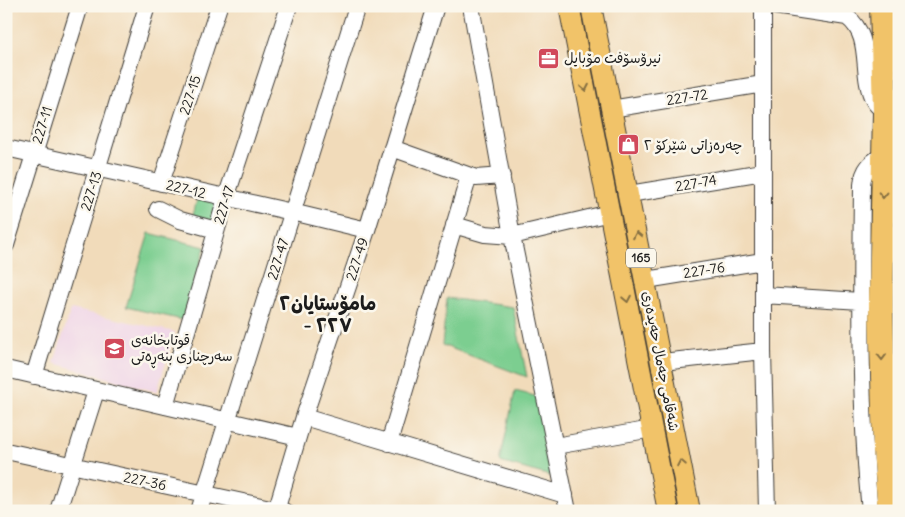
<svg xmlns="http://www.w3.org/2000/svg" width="905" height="517" viewBox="0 0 905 517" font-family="Delius,'Playpen Sans Arabic',sans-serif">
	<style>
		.built { fill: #eed0e7 }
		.green { fill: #7bce90; stroke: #4c7556 }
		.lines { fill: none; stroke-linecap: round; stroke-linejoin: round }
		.minor-casing { stroke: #3c3934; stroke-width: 18 }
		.major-casing { stroke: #3c3934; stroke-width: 22 }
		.highway-casing { stroke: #3c3934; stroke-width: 26 }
		.minor { stroke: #fff; stroke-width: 16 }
		.major { stroke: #f1c369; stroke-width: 20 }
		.highway { stroke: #f1c369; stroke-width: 24 }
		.oneway { stroke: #867042 }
		.labels { text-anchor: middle; stroke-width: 5; stroke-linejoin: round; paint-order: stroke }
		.shield { fill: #fbf7ec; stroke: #5f5e5a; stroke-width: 1 }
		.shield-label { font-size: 12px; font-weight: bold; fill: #1c1c1c }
		.poi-label { font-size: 14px; fill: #1c1c1c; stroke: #fbf7ec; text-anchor: start }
		.street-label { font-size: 14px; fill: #1c1c1c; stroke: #fbf7ec }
		.district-label { font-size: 19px; font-weight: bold; fill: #1c1c1c; stroke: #fbf7ec }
	</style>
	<rect width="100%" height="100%" fill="#fbf7ec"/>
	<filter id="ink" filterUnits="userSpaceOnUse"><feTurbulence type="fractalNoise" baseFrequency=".02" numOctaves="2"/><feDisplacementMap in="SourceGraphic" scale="10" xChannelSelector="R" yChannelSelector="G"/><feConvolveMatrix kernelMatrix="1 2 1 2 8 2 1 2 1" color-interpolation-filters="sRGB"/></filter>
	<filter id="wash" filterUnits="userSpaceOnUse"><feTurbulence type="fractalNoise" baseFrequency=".0096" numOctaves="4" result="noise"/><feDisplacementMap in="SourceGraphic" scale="20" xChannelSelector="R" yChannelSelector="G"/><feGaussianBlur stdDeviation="1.12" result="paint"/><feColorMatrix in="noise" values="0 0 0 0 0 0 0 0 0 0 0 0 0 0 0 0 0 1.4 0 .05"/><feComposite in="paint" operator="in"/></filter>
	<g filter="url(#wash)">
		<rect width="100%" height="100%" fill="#f1dbba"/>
		<path class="built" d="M71 309 175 332 157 392 54 363Z"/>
		<path class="green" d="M198 196 220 201 216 222 192 218Z
			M149 233 205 247 183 320 126 307Z
			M447 298 513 307 527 377 442 345Z
			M515 391 543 398 558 478 500 462Z"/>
	</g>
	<g filter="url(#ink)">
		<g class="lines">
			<defs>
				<path id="minor" d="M471 6 512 236 568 511
					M763 6V351L767 511
					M774 6 847 17C874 37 859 74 874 101 876 105 881 109 885 112
					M611 109 763 84
					M6 148 292 212 367 230
					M392 148 476 178 502 176
					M161 183 219 6
					M629 194 763 172
					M158 209 180 220 216 230
					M454 225 485 234 512 236 610 213
					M6 245 80 6
					M646 280 763 261
					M763 295 861 301
					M662 362 763 351
					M6 369 298 437
					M34 376 147 6
					M165 406 226 198 289 6
					M304 417 565 495
					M389 443 469 176
					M555 446 652 429
					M6 451 284 511
					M58 511 96 391
					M199 511 357 6
					M276 511 304 417 367 230 436 6
					M870 511C859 402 861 294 862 185 863 169 871 162 884 154"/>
				<path id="major" d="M569 6 668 511
					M591 6 690 511"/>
				<path id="highway" d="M882 6 885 112 881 305 885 449 890 511"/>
			</defs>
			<use href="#minor" class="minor-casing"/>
			<use href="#major" class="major-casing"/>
			<use href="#highway" class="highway-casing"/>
			<use href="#minor" class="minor"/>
			<use href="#major" class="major"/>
			<use href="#highway" class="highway"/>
		</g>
		<defs><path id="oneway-chevron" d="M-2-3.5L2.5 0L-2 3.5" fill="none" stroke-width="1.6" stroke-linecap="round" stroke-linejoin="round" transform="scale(1.25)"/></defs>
		<g class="oneway">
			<use href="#oneway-chevron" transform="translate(585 88) rotate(79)"/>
			<use href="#oneway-chevron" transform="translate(883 195) rotate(91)"/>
			<use href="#oneway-chevron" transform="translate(637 235) rotate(-101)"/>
			<use href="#oneway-chevron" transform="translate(627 299) rotate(79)"/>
			<use href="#oneway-chevron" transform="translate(882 357) rotate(89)"/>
			<use href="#oneway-chevron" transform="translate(681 463) rotate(-101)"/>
		</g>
	</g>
	<defs>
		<symbol id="office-square" viewBox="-11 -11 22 22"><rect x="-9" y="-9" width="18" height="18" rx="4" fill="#d1495b" stroke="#fbf7ec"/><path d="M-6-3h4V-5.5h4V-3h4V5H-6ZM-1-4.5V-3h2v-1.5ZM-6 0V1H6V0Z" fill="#fff"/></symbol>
		<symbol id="shop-square" viewBox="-11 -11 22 22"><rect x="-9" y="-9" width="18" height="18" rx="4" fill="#d1495b" stroke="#fbf7ec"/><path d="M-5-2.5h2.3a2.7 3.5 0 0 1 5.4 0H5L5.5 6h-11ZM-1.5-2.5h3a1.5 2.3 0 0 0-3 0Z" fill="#fff"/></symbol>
		<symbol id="school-square" viewBox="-11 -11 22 22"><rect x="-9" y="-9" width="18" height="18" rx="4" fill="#d1495b" stroke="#fbf7ec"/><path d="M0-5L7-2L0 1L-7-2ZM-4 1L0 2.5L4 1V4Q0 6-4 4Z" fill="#fff"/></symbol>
	</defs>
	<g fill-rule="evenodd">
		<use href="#office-square" x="536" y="46" width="25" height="25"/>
		<use href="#shop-square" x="616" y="132" width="25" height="25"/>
		<use href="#school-square" x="102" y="336" width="25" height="25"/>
	</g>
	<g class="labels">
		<rect class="shield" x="626" y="248.5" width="30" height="19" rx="4"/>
		<g class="shield-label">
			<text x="641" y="262">165</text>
		</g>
		<g class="poi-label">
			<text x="564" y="63">نیرۆسۆفت مۆبایل</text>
			<text x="644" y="150">چەرەزاتی شێرکۆ ٢</text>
			<text x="131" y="345">قوتابخانەی<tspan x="131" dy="16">سەرچناری بنەڕەتی</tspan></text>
		</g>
		<g class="street-label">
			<text transform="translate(190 95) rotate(-72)" y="5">227-15</text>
			<text transform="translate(687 97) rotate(-9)" y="5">227-72</text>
			<text transform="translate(42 125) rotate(-73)" y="5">227-11</text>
			<text transform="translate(696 183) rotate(-10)" y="5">227-74</text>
			<text transform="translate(186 189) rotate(13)" y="5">227-12</text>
			<text transform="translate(91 191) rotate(-73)" y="5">227-13</text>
			<text transform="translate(224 205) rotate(-73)" y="5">227-17</text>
			<text transform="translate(278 259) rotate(-73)" y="5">227-47</text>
			<text transform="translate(357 259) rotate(-72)" y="5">227-49</text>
			<text transform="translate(704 270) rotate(-9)" y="5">227-76</text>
			<text transform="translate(661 361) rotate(79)" y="5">شەقامی جەمال حەیدەری</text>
			<text transform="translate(145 481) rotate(12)" y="5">227-36</text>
		</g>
		<g class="district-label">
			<text x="328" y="310">مامۆستایان٢<tspan x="328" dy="22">- ٢٢٧</tspan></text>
		</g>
	</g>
	<rect width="905" height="517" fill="none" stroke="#fbf7ec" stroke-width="25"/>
</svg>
